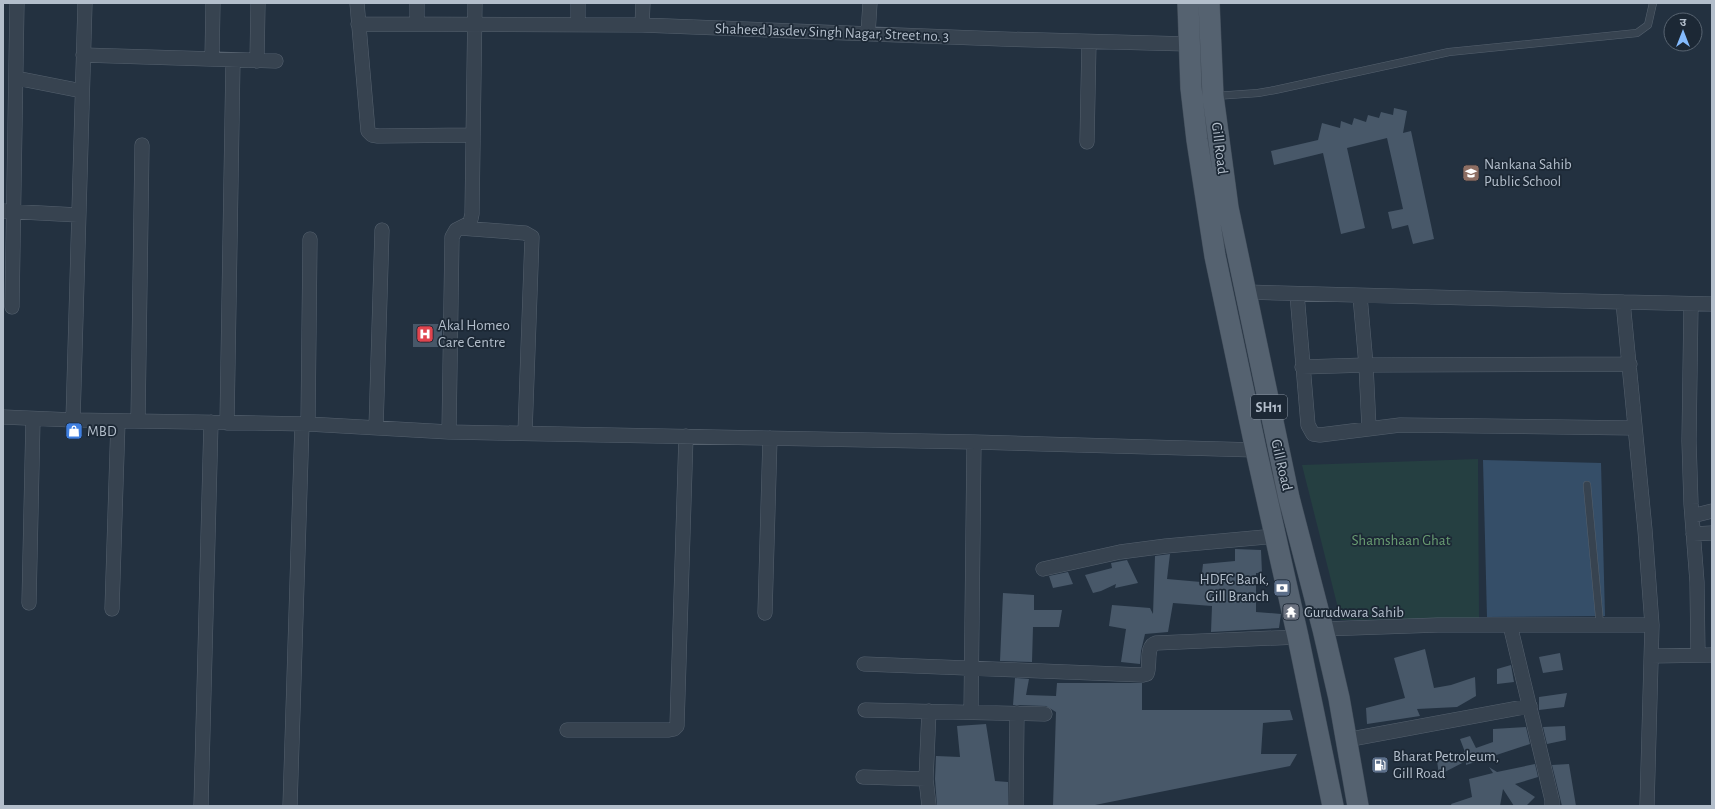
<svg xmlns="http://www.w3.org/2000/svg" width="1715" height="809" viewBox="0 0 1715 809" font-family="'Alegreya Sans','Noto Sans Devanagari',sans-serif">
	<style>
		.green { fill: #253f41 }
		.water { fill: #354e68 }
		.building { fill: #485869 }
		.lines { fill: none; stroke-linecap: round; stroke-linejoin: round }
		.service-casing { stroke: #55616e; stroke-width: 8 }
		.minor-casing { stroke: #55616e; stroke-width: 15 }
		.primary-casing { stroke: #404c59; stroke-width: 22 }
		.service { stroke: #374350; stroke-width: 7 }
		.minor { stroke: #374350; stroke-width: 14 }
		.primary { stroke: #556270; stroke-width: 21 }
		.labels { text-anchor: middle; stroke-width: 3.5; stroke-linejoin: round; paint-order: stroke }
		.shield { fill: #1c2835; stroke: #86919e; stroke-width: 1 }
		.shield-label { font-size: 14px; font-weight: bold; fill: #b3becb }
		.street-label { font-size: 15px; fill: #b3becb; stroke: #1c2835 }
		.poi-label { font-size: 15px; fill: #b3becb; stroke: #1c2835; text-anchor: start }
		.park-label { font-size: 15px; fill: #699d72; stroke: #1c2835 }
	</style>
	<rect width="100%" height="100%" fill="#233140"/>
	<path class="green" d="M1478 459 1479 618 1341 620 1302 465Z"/>
	<path class="water" d="M1483 460 1601 463 1605 616 1487 617Z"/>
	<path class="building" d="M1394 108 1407 111 1403 133 1411 131 1434 239 1413 244 1408 225 1392 229 1388 212 1403 209 1387 138 1347 148 1365 228 1341 234 1323 153 1274 165 1271 151 1318 140 1322 123 1340 128 1341 121 1352 125 1354 118 1366 122 1368 115 1379 118 1381 112 1393 115Z
		M413 324H442V347H413Z
		M1235 549 1261 550 1262 573H1256V612L1281 614 1279 628 1211 632 1212 606 1173 603 1168 632 1145 634 1141 651 1140 664 1121 662 1126 629 1109 626 1112 605 1150 608 1153 614 1155 556 1170 554 1167 579 1201 582 1203 564 1235 561Z
		M1127 560 1138 583 1115 588 1116 584 1101 591 1093 593 1085 575 1112 568 1111 563Z
		M1068 572 1073 584 1053 588 1049 576Z
		M1003 593 1034 595V610H1062L1059 627H1033L1032 662 1000 661Z
		M1425 649 1434 688 1451 685 1475 677 1476 696 1457 707 1417 709 1420 716 1367 724 1366 708 1405 698 1394 658Z
		M1560 653 1563 670 1543 673 1539 657Z
		M1511 665 1514 682 1497 684V669Z
		M1015 678 1029 679 1026 695 1056 696 1057 683H1142V710H1290L1293 720 1263 723 1261 754H1297L1290 766 1090 806H1053L1056 712 1046 706 1013 705Z
		M1567 693 1564 707 1539 710V697Z
		M986 724 995 781 1008 782V806H937L935 779 936 756 960 757 957 726Z
		M1565 726 1566 740 1547 744 1543 727Z
		M1526 727 1530 744 1466 765V761L1439 775 1437 761 1465 752 1460 739 1470 736 1476 748 1493 742V729Z
		M1535 764 1538 777 1515 784 1535 797 1526 806H1514L1503 789 1500 806H1452L1451 804 1472 797 1469 779 1493 773 1489 767 1497 772Z
		M1569 764 1576 806H1562L1552 765Z"/>
	<g class="lines">
		<defs>
			<path id="service" d="M1215 96 1258 93 1275 90 1449 52 1637 33 1648 25 1653 3
				M1587 485 1600 625"/>
			<path id="minor" d="M357 3 368 131 372 135 378 136 473 135
				M417 3V24
				M358 24 642 25 1002 39 1188 44
				M578 24V3
				M642 25 643 3
				M868 34 870 3
				M83 55 276 61
				M212 59 213 3
				M257 61 258 3
				M16 78 82 91
				M1087 142 1089 42
				M3 211 78 215
				M460 228 525 233 532 237 525 433
				M1245 292 1623 302 1645 530 1652 625
				M1297 294 1308 425 1313 434 1320 435 1400 425 1635 428
				M1360 296 1366 365 1369 428
				M1623 302 1712 304
				M1691 304 1689 441 1691 504 1697 582 1698 655
				M12 307 17 3
				M1302 367 1366 365 1630 364
				M3 417 73 420 308 424 449 432 974 442 1256 450
				M73 420 85 3
				M138 421 142 145
				M227 423 233 60
				M308 424 310 239
				M376 428 382 230
				M449 432 452 237 456 230 470 223 472 214 475 3
				M1692 516 1712 511
				M1693 534 1712 533
				M1043 569 1120 552 1166 546 1276 536
				M29 603 33 419
				M112 609 118 421
				M765 613 770 438
				M1510 625 1552 800V806
				M1323 629 1438 625H1652L1647 806
				M1651 656 1712 655
				M864 664 1143 675 1147 674C1151 665 1145 646 1156 643L1298 637
				M865 710 1045 714
				M929 711 926 779 929 806
				M971 712 974 442
				M567 730H669L674 729 677 726 686 436
				M1346 740 1530 706
				M863 777 926 779
				M201 806 211 422
				M290 806 302 424
				M1016 806 1017 713"/>
			<path id="primary" d="M1188 3 1191 88 1197 140 1215 256 1256 450 1298 637 1333 806
				M1209 3 1213 96 1228 208 1289 498 1323 629 1339 698 1358 806"/>
		</defs>
		<use href="#service" class="service-casing"/>
		<use href="#minor" class="minor-casing"/>
		<use href="#primary" class="primary-casing"/>
		<use href="#service" class="service"/>
		<use href="#minor" class="minor"/>
		<use href="#primary" class="primary"/>
	</g>
	<defs>
		<symbol id="school-square" viewBox="-11 -11 22 22"><rect x="-9" y="-9" width="18" height="18" rx="4" fill="#8d6e63" stroke="#1c2835"/><path d="M0-5L7-2L0 1L-7-2ZM-4 1L0 2.5L4 1V4Q0 6-4 4Z" fill="#fff"/></symbol>
		<symbol id="hospital-square" viewBox="-11 -11 22 22"><rect x="-9" y="-9" width="18" height="18" rx="4" fill="#e0444e" stroke="#1c2835"/><path d="M-5-5h3v3.5h4V-5h3V5h-3V1.5h-4V5h-3Z" fill="#fff"/></symbol>
		<symbol id="shop-square" viewBox="-11 -11 22 22"><rect x="-9" y="-9" width="18" height="18" rx="4" fill="#3f7fe0" stroke="#1c2835"/><path d="M-5-2.5h2.3a2.7 3.5 0 0 1 5.4 0H5L5.5 6h-11ZM-1.5-2.5h3a1.5 2.3 0 0 0-3 0Z" fill="#fff"/></symbol>
		<symbol id="bank-square" viewBox="-11 -11 22 22"><rect x="-9" y="-9" width="18" height="18" rx="4" fill="#5c6f8a" stroke="#1c2835"/><path d="M-6-4H6V4H-6ZM0-2.3a2.3 2.3 0 1 0 0 4.6a2.3 2.3 0 1 0 0-4.6Z" fill="#fff"/></symbol>
		<symbol id="temple-square" viewBox="-11 -11 22 22"><rect x="-9" y="-9" width="18" height="18" rx="4" fill="#6b7280" stroke="#1c2835"/><path d="M0-6L5-2H3V0L6.5 2.5H4V6H1.5V3h-3V6H-4V2.5H-6.5L-3 0V-2H-5Z" fill="#fff"/></symbol>
		<symbol id="fuel-square" viewBox="-11 -11 22 22"><rect x="-9" y="-9" width="18" height="18" rx="4" fill="#5c6f8a" stroke="#1c2835"/><path d="M-5.5-6h7V0h2V4h1.3V-2.5L3-4.5l.8-.8L6-3V5H2.5V1h-1V6h-7ZM-4.2-4.7v3.2H.2V-4.7Z" fill="#fff"/></symbol>
	</defs>
	<g fill-rule="evenodd">
		<use href="#school-square" x="1461" y="163" width="20" height="20"/>
		<use href="#hospital-square" x="415" y="324" width="20" height="20"/>
		<use href="#shop-square" x="64" y="421" width="20" height="20"/>
		<use href="#bank-square" x="1272" y="578" width="20" height="20"/>
		<use href="#temple-square" x="1281" y="602" width="20" height="20"/>
		<use href="#fuel-square" x="1370" y="755" width="20" height="20"/>
	</g>
	<g class="labels">
		<rect class="shield" x="1251" y="395" width="36" height="24" rx="3"/>
		<g class="shield-label">
			<text x="1269" y="412">SH11</text>
		</g>
		<g class="street-label">
			<text transform="translate(832 32) rotate(2)" y="5">Shaheed Jasdev Singh Nagar, Street no. 3</text>
			<text transform="translate(1220 148) rotate(83)" y="5">Gill Road</text>
			<text transform="translate(1282 465) rotate(77)" y="5">Gill Road</text>
		</g>
		<g class="poi-label">
			<text x="1484" y="169">Nankana Sahib<tspan x="1484" dy="17">Public School</tspan></text>
			<text x="438" y="330">Akal Homeo<tspan x="438" dy="17">Care Centre</tspan></text>
			<text x="87" y="436">MBD</text>
			<text x="1269" y="584" text-anchor="end">HDFC Bank,<tspan x="1269" dy="17">Gill Branch</tspan></text>
			<text x="1304" y="617">Gurudwara Sahib</text>
			<text x="1393" y="761">Bharat Petroleum,<tspan x="1393" dy="17">Gill Road</tspan></text>
		</g>
		<g class="park-label">
			<text x="1401" y="545">Shamshaan Ghat</text>
		</g>
	</g>
	<rect width="1715" height="809" fill="none" stroke="#b3becb" stroke-width="8"/>
	<g transform="translate(1683 32)"><circle r="19" fill="#1c2835" stroke="#586471"/>
	<path d="M0-3L7 15L0 10L-7 15Z" fill="#84bbfe"/>
	<text y="-6" font-size="11" font-weight="bold" text-anchor="middle" fill="#b3becb">उ</text>
	</g>
</svg>
